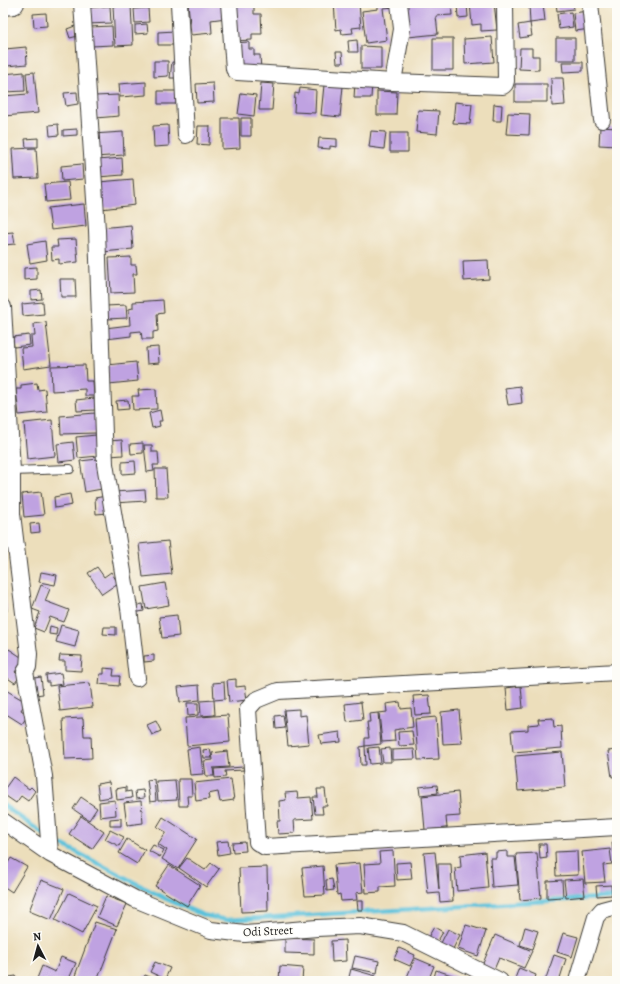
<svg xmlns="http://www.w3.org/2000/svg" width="620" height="984" viewBox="0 0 620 984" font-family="Alegreya,serif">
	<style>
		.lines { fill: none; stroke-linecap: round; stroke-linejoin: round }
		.stream { stroke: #5cc1da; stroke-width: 4.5 }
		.building { fill: #bfa2e1 }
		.lane-casing { stroke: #3b3934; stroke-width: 10 }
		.street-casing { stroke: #3b3934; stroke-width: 18 }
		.secondary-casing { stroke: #3b3934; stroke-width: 24 }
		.lane { stroke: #fff; stroke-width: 8 }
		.street { stroke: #fff; stroke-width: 16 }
		.secondary { stroke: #fff; stroke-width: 22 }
		.labels { text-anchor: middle; stroke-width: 3; stroke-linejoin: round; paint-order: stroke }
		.street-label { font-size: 12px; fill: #1c1c1c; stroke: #fdfcf7 }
	</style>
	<rect width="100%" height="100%" fill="#fdfcf7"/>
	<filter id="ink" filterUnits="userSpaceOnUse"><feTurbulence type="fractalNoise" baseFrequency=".025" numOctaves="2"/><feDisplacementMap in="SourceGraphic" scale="8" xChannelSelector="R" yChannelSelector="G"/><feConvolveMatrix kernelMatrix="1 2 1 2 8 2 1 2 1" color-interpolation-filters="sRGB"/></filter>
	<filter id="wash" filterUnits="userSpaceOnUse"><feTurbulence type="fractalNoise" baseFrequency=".012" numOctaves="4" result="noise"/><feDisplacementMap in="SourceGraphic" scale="16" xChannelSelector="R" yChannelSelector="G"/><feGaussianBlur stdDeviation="0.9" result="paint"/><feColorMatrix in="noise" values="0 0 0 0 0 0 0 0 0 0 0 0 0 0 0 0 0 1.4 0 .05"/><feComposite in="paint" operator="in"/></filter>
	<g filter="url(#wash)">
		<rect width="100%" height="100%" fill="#ecdebb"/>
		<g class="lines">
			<path class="stream" d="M3 805 44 834
				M63 845 166 899 203 915 226 920 617 897"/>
		</g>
		<g id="blocks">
			<path class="building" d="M188 3H209V5L224 4 226 18 211 20 212 33 191 35Z
				M232 3H254V14H261L262 34H252V40L234 41Z
				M334 3H359L361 27 352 28 353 33 342 34 341 29 336 30Z
				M378 3H394V7L383 8 387 40 366 43 362 11 378 9Z
				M405 3H451L452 15 436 16 438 34 408 37Z
				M457 3H467L468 17 458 18Z
				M470 3H494L497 30 481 31V24L472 25Z
				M543 3 545 21 530 23 529 4Z
				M556 3H573L574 9 557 11Z
				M131 5 133 45 115 46 113 6Z
				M110 6 111 23 88 24 87 8Z
				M148 8 149 22 135 23 134 9Z
				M588 11 591 29 575 31 573 13Z
				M571 12 573 27 559 29 557 14Z
				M46 13 47 26 34 27 33 14Z
				M530 23 532 36 520 38 518 25Z
				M147 24 148 33 135 34V25Z
				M75 26 78 36 70 38 67 29Z
				M112 26 113 45 91 46 90 27Z
				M175 31V45H158V32Z
				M492 37 494 62 465 64 464 39Z
				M433 38H453V70H433Z
				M556 38H575V60H556Z
				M357 40 358 52H349L348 41Z
				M249 42V49H254V55H260L261 70 236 71 234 43Z
				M361 46 381 47V69H361Z
				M26 47 27 64 7 66 5 49Z
				M520 48H532V56H539V70L519 69Z
				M336 52H342L343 63H337Z
				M154 61H168V76L154 77Z
				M172 62 181 63 179 78H170Z
				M562 62H583V71L563 72Z
				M24 72 25 91 5 92 4 74Z
				M34 72 38 113 4 116 3 96 28 94 26 73Z
				M551 78H563L565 105 552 106Z
				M146 82V95L120 97 119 84Z
				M355 82 372 83 371 98H354Z
				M213 83 214 102 197 103 196 84Z
				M261 83 274 84 272 110H259Z
				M515 84H547V102H515Z
				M324 85 343 86 340 117 321 115Z
				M300 88 316 90 315 113 294 112 295 93 299 94Z
				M158 91H176V104H158Z
				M377 91 397 92 396 115H377Z
				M77 92 78 104 66 106 64 93Z
				M241 93 256 95 254 116 238 114Z
				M118 95 119 116 96 118 95 96Z
				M455 102 472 104 470 124 453 123Z
				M494 104 502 105 501 121H493Z
				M418 110 439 111 437 134 416 132Z
				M508 113 530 114 529 135 506 134Z
				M222 118H239L240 148 222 149Z
				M241 118H251V136H241Z
				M58 124 59 135 50 136 49 125Z
				M168 125 169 146 154 147 153 126Z
				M198 126H210L209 145 197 144Z
				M600 127 617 128V146L599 145Z
				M77 129V135L63 136V130Z
				M371 131 386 132 384 149 369 147Z
				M123 132 124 155 95 157 93 134Z
				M390 133H408V152H390Z
				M38 138V147H26L25 139Z
				M319 138 337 139V147L330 146V149L318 148Z
				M36 148 38 178 14 179 12 149Z
				M122 158 123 175 98 177 97 160Z
				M82 164 83 179 62 181 61 166Z
				M133 179 135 205 101 209 99 182Z
				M68 182 70 200 46 202 44 184Z
				M84 204 86 226 51 230 48 208Z
				M131 225 133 249 103 252 100 228Z
				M13 232 15 244 4 245 3 233Z
				M76 239 78 262 59 264V259L52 260 51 247H58L57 240Z
				M45 241 47 260 30 263 27 244Z
				M131 257V265H136L137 274H133L134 292 111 293 109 258Z
				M488 260 489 279 464 281 463 261Z
				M37 267V279L24 280V268Z
				M60 279H75L76 297H61Z
				M41 290 42 299 31 300V291Z
				M163 300 164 313 157 314 158 331 153 332V339H142L141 331 131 332V336L106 339 105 328 130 325 129 309 133 308V302Z
				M43 302 44 314 23 316 22 304Z
				M126 305 127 318 107 319 106 306Z
				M46 322 51 365 23 369 21 348 32 347 31 336H35L34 324Z
				M29 335 30 345 14 347 13 337Z
				M158 347 159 363 147 364 146 348Z
				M136 362 138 381 109 384 107 365Z
				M85 365 86 381H93L94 396H85V389L52 391 51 366Z
				M37 383 38 390 45 389 47 412 19 415 16 389H21V385Z
				M520 386 522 403 508 405 505 388Z
				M156 389 157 409 133 410 132 396H139L138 390Z
				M94 398 96 410 77 411 76 400Z
				M128 400 129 409 117 410 116 401Z
				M160 410 162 421H159L160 426 152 428 149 413Z
				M95 413 96 433 61 434 60 416Z
				M52 420 55 456 27 459 24 423Z
				M96 435 98 456 78 458 76 437Z
				M122 440 123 455 110 456 108 441Z
				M73 442 75 460 59 462 57 444Z
				M143 443V453L131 454 130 444Z
				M144 445H152V452H158L159 465H153L154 471 147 472Z
				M98 459 102 489 85 492 80 461Z
				M135 461 136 473 122 474V462Z
				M155 469H166L168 497H156Z
				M145 490 146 501 114 503V492Z
				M41 492 44 515 24 517 22 494Z
				M70 494 72 505 55 508 54 497Z
				M106 496 108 513 96 514 95 498Z
				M39 523 40 532 31 533 30 524Z
				M168 541 172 574 143 577 139 544Z
				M97 567 104 577 111 572 118 583 102 594 88 573Z
				M41 572 57 575 55 585 39 582Z
				M165 583 169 605 146 609 142 587Z
				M41 585 50 589 45 601 69 610 64 622 50 617 44 632 34 628 40 612 32 609Z
				M5 592 7 611H3V593Z
				M143 604 144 611 133 613 132 606Z
				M177 615 179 636 162 638 159 617Z
				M61 625 79 630 75 647 56 642Z
				M50 626 57 628 56 635 49 634Z
				M104 627H116V635L103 634Z
				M3 641H6L7 652 3 653Z
				M9 649 24 659 15 672 20 676 15 683 3 675V659Z
				M60 655 82 656 81 671 65 670V661H59Z
				M154 655V661L144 662V656Z
				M104 668 114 669 113 676H120L119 686 99 684 100 674H104Z
				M61 673 63 684 49 686V682H47L46 675Z
				M41 677 43 694 35 695 34 678Z
				M236 679V687L245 686 247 700 229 702 227 680Z
				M224 682 225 699 214 700 213 683Z
				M90 683 93 707 60 711 57 686Z
				M199 685 200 700 180 702 178 687Z
				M521 686 523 708 508 710 506 688Z
				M4 689 26 702 21 710 28 715 22 724 3 712V692Z
				M429 695 431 714 415 715 413 696Z
				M214 700 215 715 201 716 200 701Z
				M361 702 363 720 347 722 345 704Z
				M400 702 401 709 411 708 413 727 394 730 395 741 382 742 379 713 387 712 386 704Z
				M187 703H198V715L188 716Z
				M299 709V716L306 715 309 744 288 746 284 710Z
				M459 710 462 743 443 744 441 712Z
				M378 713 381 744 365 746V738H369L367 722H370L369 714Z
				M228 715 230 742 187 746 185 718Z
				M283 715 285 728 276 729 275 716Z
				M436 717 439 759 418 760 415 719Z
				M83 718 84 736H91L92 758 65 759 63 719Z
				M553 718 554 727 561 726 562 748 513 752 511 731 528 730V725L539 724 538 719Z
				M156 721 161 731 152 735 147 725Z
				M412 731 414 745 399 746 398 732Z
				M340 732 341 742 321 744 319 735Z
				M365 746 366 765H361L360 747Z
				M200 747 203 774 190 775 187 749Z
				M379 747 381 763 370 764 368 748Z
				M390 748 391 762H383L381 749Z
				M210 749 212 758H204L203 750Z
				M414 749 415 759 392 760V750Z
				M617 750V776L612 777 608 751Z
				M227 751 229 767 213 768 214 776H206L204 761 213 760 212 753Z
				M562 752 565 787 518 791 515 756Z
				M244 767V770L225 771 226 777 215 778 214 769Z
				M13 777 29 789 31 787 35 791 28 801 21 796 16 803 3 794V791Z
				M154 779 156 801 150 802 147 780Z
				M178 779H191L192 796H187L188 806H179Z
				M231 779 234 800 220 802 218 792 208 794 209 799 196 801 194 783Z
				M175 780 177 800 158 801 156 781Z
				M109 782 111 797 99 799 97 784Z
				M437 785 438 793 420 795 419 787Z
				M126 787V792L131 791 132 798 117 800 116 789Z
				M317 789H325L327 806H322L323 814H315L313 797H318Z
				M143 790 144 798 136 799 135 791Z
				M297 792 298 798 311 797 313 819 294 820 295 833 278 834 277 821H280L279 801 286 800 285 793Z
				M458 792 460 816 446 817 447 828 425 830 422 796Z
				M81 797 97 808 89 820 73 809Z
				M115 800 116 815 100 817 99 802Z
				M141 801 143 823 127 825 124 803Z
				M81 816 104 832 92 849 69 834Z
				M163 817 197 839 178 869 162 859 167 850 158 844 166 832 157 827Z
				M121 818V826H110V819Z
				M110 830 124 837 119 846 105 839Z
				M127 839 145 850 137 864 119 853Z
				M228 841 230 853 218 855 216 842Z
				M617 841V852H613L612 842Z
				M245 842 246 851 233 852 232 843Z
				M539 844H546L547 858 540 859Z
				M153 845 164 850 160 857 149 851Z
				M610 849 612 864 603 865 605 882 585 883 582 852Z
				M393 851 395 886 380 887V892L366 893 364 864 380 863 379 852Z
				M507 851V857H515L518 885 492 887 490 858H496V852Z
				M577 851 578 875 556 876 555 852Z
				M435 852 439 890 438 864H451L453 901 440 902 439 893 428 894 424 853Z
				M485 852 488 888 457 891 455 868 461 867 460 855Z
				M537 853 541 898 520 900 516 854Z
				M11 858 27 867 12 892 3 886V871Z
				M187 858 205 870 211 863 219 869 206 887 179 868Z
				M410 862 412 879 397 880 396 863Z
				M613 862H617V884H615Z
				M360 863 363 892 356 893 357 900 341 901 340 894 337 895 334 865Z
				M169 865 200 885 187 906 155 886Z
				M323 866 325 895 305 896 302 868Z
				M267 867 268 911 241 912 239 868Z
				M332 879 334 890 327 891 326 880Z
				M583 879 585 896 566 898 564 880Z
				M41 880 64 889 51 920 29 911Z
				M562 880 563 897 547 898V881Z
				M611 885 612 895 597 896 596 886Z
				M69 893 97 906 82 934 55 920Z
				M106 896 127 904 117 926 97 917Z
				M357 901H363V910H358Z
				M95 922 117 929 97 981H73Z
				M466 925 486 931 478 956 458 949Z
				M434 927 443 932 436 944 427 939Z
				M525 927 538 931 532 949 520 945Z
				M448 929 460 935 452 951 440 945Z
				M563 933 578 937 572 957 557 952Z
				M495 935 532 951 524 968 499 958 493 972 481 968Z
				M285 938 314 939V954L285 953Z
				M345 940 346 961 332 962 331 941Z
				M399 948 415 955 410 966 394 959Z
				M554 955 566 959 559 981H545Z
				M355 956 379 961 377 973 352 968Z
				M61 957 76 963 68 981H36L42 966 55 972Z
				M415 958 434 966 428 981H417L407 977Z
				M155 962 170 968 165 979 150 972Z
				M280 966 303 968 302 981H279Z
				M519 968 536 975 534 981H514Z
				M351 969 376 976 375 981H348Z
				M436 970 470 981H433Z
				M145 975 160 981H142Z
				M16 976V981H3V978Z"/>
		</g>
	</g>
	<g filter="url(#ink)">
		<use href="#blocks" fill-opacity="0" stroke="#3b3934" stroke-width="1"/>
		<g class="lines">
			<defs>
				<path id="lane" d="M12 471 70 469"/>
				<path id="street" d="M82 3 97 230 105 464 129 608 137 678
					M179 3 186 135
					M229 3 234 69 237 72 393 82 503 86 505 84 506 81 505 3
					M590 3 602 120
					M393 82 402 29 399 3
					M3 307 12 471V514L29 654 28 667 25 672 44 776 50 854
					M617 672 278 691 256 700 248 709 257 842 265 847 617 827
					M3 821 50 854 135 899 211 930 245 934 317 928 360 926 403 933 500 981
					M577 981 596 917 602 910 617 906"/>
				<path id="secondary" d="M3 4 13 3"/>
			</defs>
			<use href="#lane" class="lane-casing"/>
			<use href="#street" class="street-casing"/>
			<use href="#secondary" class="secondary-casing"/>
			<use href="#lane" class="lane"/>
			<use href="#street" class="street"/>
			<use href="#secondary" class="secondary"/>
		</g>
	</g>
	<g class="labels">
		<g class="street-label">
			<text transform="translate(268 931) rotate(-3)" y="4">Odi Street</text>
		</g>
	</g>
	<rect width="620" height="984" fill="none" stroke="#fdfcf7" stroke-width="16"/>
	<g transform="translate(38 946) rotate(354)" stroke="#fdfcf7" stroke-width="3" paint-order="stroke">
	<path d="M0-3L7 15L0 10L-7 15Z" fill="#1c1c1c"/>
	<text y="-6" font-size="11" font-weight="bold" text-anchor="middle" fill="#1c1c1c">N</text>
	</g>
</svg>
